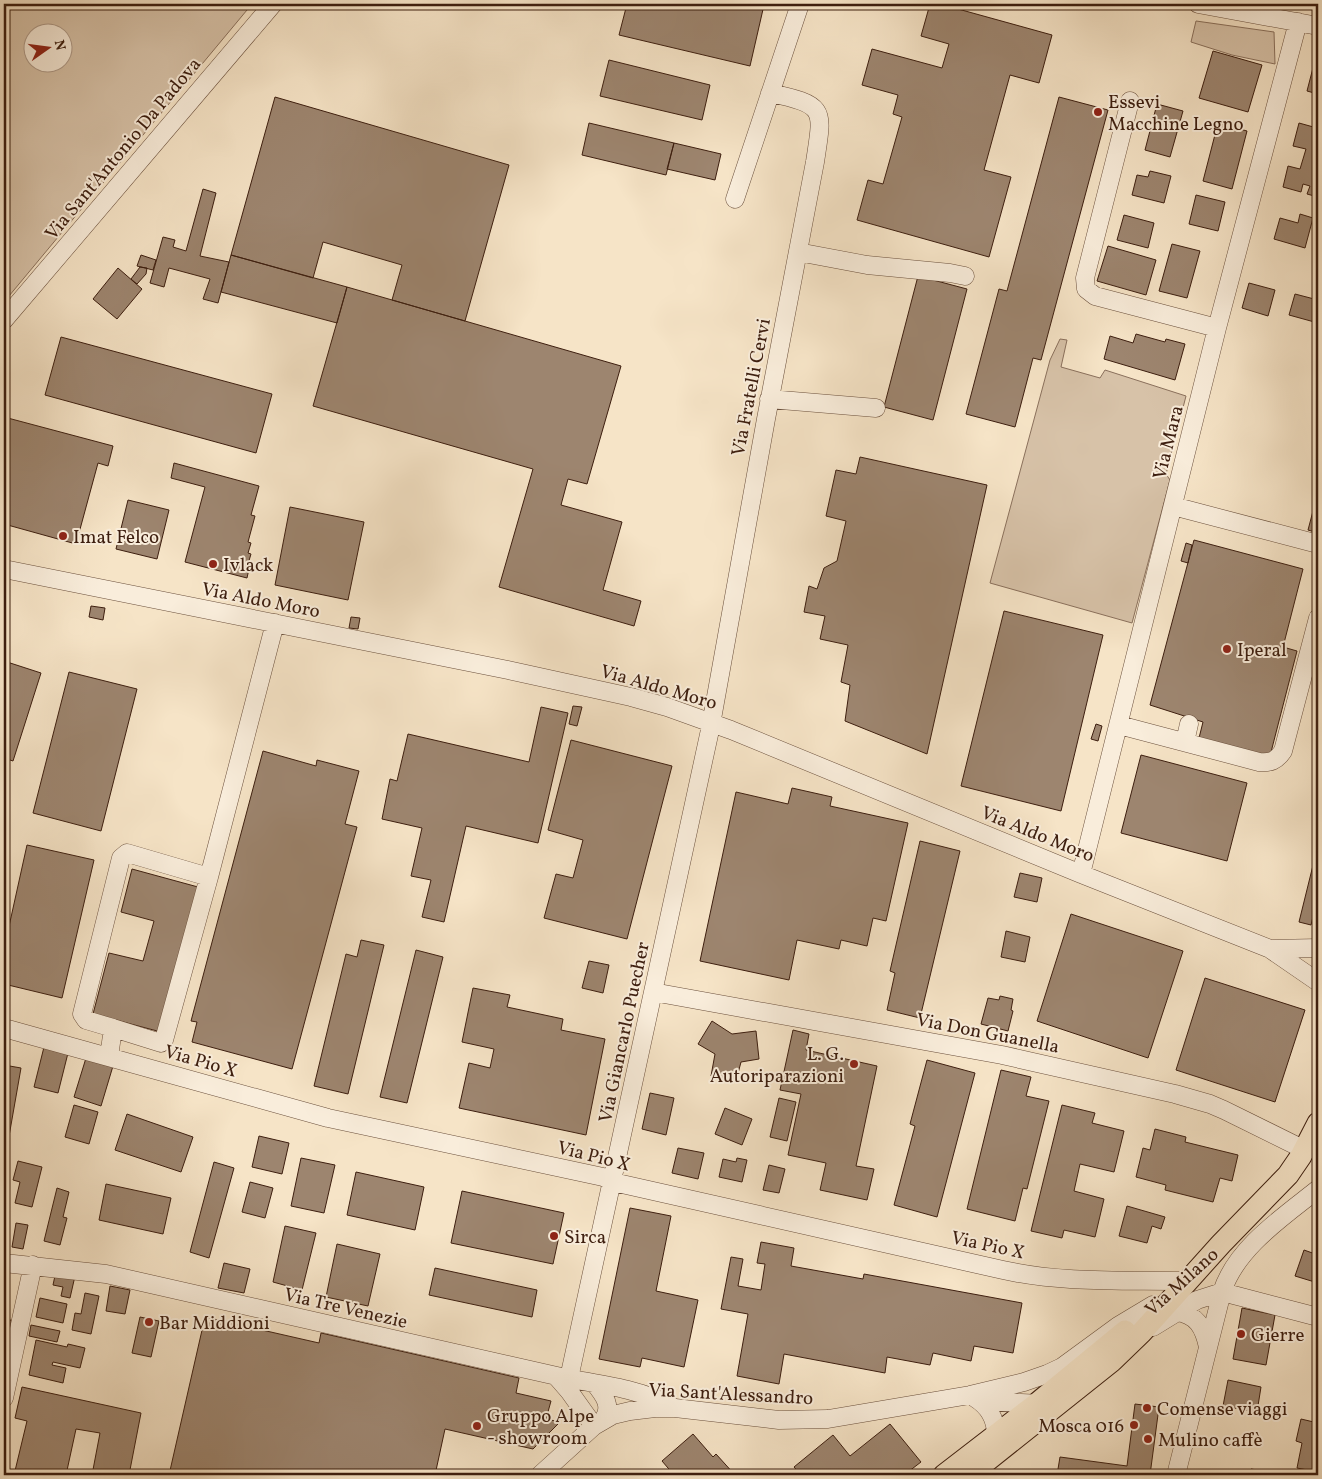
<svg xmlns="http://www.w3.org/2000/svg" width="1322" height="1479" viewBox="0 0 1322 1479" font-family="Vollkorn,serif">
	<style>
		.green { fill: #d7c2a8; stroke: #8a705c; fill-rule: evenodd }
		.building { fill: #9d856f; stroke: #3d1e0f }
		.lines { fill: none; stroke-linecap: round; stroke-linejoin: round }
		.minor-casing { stroke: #6b503d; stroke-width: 19 }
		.major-casing { stroke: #3d1e0f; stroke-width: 23 }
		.minor { stroke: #f9eddb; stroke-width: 18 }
		.major { stroke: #f6e4c7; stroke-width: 21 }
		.poi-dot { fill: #8f2418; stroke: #f9eddb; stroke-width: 2 }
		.labels { text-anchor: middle; stroke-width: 4; stroke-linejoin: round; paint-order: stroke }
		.poi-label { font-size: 19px; fill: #3d1e0f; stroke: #f9eddb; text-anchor: start }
		.street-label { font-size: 19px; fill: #3d1e0f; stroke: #f9eddb }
	</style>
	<rect width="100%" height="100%" fill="#f6e4c7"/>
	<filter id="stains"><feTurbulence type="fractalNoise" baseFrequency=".004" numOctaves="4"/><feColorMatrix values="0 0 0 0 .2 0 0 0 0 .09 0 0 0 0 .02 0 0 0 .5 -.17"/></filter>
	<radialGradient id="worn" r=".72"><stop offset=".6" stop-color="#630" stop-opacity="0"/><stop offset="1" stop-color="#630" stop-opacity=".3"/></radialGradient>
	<path class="green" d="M4 4H252L4 302ZM32 32H62V62H32Z
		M1196 21 1274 32 1275 64 1232 55 1191 42Z
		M1060 339 1067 340 1061 367 1100 378 1105 370 1186 396 1166 474 1170 480 1132 623 990 583 1050 360Z"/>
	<path class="building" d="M627 4 764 5 750 66 619 35Z
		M930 4H940L1052 35 1039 83 1010 75 984 170 1011 177 989 257 857 220 868 180 883 184 902 117 893 114 898 95 862 85 872 49 942 68 949 44 921 36Z
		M1213 51 1262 65 1248 112 1199 98Z
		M609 60 710 85 702 120 600 96Z
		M1314 64 1318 65V94L1307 91Z
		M275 97 509 165 465 321 392 300 402 265 323 242 313 278 231 255Z
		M1059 97 1108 110 1041 360 1033 358 1015 427 966 414 999 289 1007 291Z
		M1157 104 1183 111 1170 157 1145 150Z
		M589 123 674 143 666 175 582 155Z
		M1218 123 1247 131 1232 189 1203 181Z
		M1299 123 1317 128 1315 136 1318 137V197L1307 194 1310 186 1303 184 1301 192 1283 187 1288 166 1300 169 1306 149 1293 146Z
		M674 143 721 154 715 180 667 169Z
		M1150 171 1171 176 1164 203 1132 195 1137 175 1148 177Z
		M203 189 216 193 200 256 229 262 218 303 203 299 210 279 169 268 164 287 150 283 163 237 175 240 173 247 186 251Z
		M1196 195 1225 202 1218 231 1189 224Z
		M1300 214 1313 218 1305 248 1274 239 1280 218 1298 223Z
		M1124 215 1154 223 1148 248 1117 240Z
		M1172 244 1200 251 1187 298 1159 291Z
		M1108 246 1156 260 1146 295 1097 281Z
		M141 255 156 260 153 270 137 266Z
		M231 255 347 287 337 323 221 292Z
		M140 267 147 268 146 274 137 284 131 279Z
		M118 268 142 289 117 319 93 299Z
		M918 276 967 289 933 420 884 407Z
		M1249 283 1275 290 1268 316 1242 308Z
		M347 287 621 366 587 484 568 479 561 505 622 522 603 590 641 601 634 626 499 587 533 469 313 406Z
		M1295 294 1318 300V323L1289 315Z
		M1136 334 1165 342 1166 339 1185 344 1175 380 1104 359 1110 336 1133 343Z
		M61 337 272 394 256 453 45 395Z
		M4 417 113 446 108 466 98 463 76 544 4 524Z
		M860 457 987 485 927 754 845 721 850 685 841 682 848 645 820 639 825 616 804 612 809 586 817 589 824 568 837 561 846 521 826 516 836 470 856 474Z
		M174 463 259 486 251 515 255 516 248 542 251 543 248 553 251 554 248 564H250L247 578 185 562 205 487 171 478Z
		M1318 492V533L1308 530Z
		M128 500 169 510 157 559 116 549Z
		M290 507 364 522 348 600 275 585Z
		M1194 540 1303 569 1283 647 1297 651 1270 756 1199 738 1203 722 1150 705Z
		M1186 543 1192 545 1188 563 1181 561Z
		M91 606 105 608 103 620 89 617Z
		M1004 611 1103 635 1061 811 961 786Z
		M351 617 360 618 358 629 349 628Z
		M4 661 41 673 13 761 4 758Z
		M69 672 137 689 101 831 33 813Z
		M573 706 582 707 577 726 569 724Z
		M541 707 568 713 538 843 466 826 444 922 422 917 431 880 411 876 422 828 382 819 390 779 397 781 408 734 529 762Z
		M1096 724 1102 726 1098 741 1091 739Z
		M571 740 672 766 627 939 544 918 556 874 573 878 583 840 548 830Z
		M263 751 316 766 317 760 359 771 345 824 357 827 292 1069 192 1042 197 1022 191 1021Z
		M1141 755 1247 783 1227 861 1121 833Z
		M792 788 832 797 830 806 908 823 886 921 873 918 867 946 841 940 839 949 797 940 789 980 700 961 736 792 788 804Z
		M920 841 960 851 920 1018 887 1010 895 973 890 971Z
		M27 845 94 860 62 998 4 984V949Z
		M1318 845V896L1311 925 1299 922Z
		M132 869 198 887 161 1032 93 1014 109 953 143 961 154 921 121 912Z
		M1020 873 1042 878 1037 902 1014 897Z
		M1071 914 1183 951 1148 1058 1037 1021Z
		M1006 931 1030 937 1025 962 1001 957Z
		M361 940 384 945 348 1094 314 1086 346 954 357 957Z
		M416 950 443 957 407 1103 380 1097Z
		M589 961 609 965 603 993 582 988Z
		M1205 978 1305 1010 1275 1102 1176 1070Z
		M473 988 510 995 507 1007 563 1019 561 1030 605 1039 586 1135 459 1108 469 1063 490 1068 494 1049 462 1042Z
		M1000 996 1013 999 1011 1010 1013 1011 1008 1031 981 1024 988 998 999 1000Z
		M712 1021 732 1034 756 1031 759 1059 741 1062 736 1081 711 1076 715 1054 698 1044Z
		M793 1030 809 1034 806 1050 877 1066 856 1166 874 1169 867 1200 820 1190 826 1163 788 1155 801 1094 780 1090Z
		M44 1047 68 1053 58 1093 34 1087Z
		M86 1058 113 1066 101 1106 74 1097Z
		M927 1060 975 1073 937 1217 894 1205 915 1126 910 1124Z
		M4 1065 21 1068 8 1142 4 1141Z
		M1001 1070 1031 1077 1026 1096 1049 1101 1027 1189 1023 1188 1015 1221 967 1209Z
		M650 1093 674 1098 666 1135 642 1129Z
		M779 1098 796 1102 787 1141 770 1137Z
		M74 1105 98 1112 89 1144 65 1137Z
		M1062 1105 1095 1113 1092 1123 1124 1131 1114 1172 1080 1164 1074 1191 1104 1199 1095 1237 1064 1230 1062 1238 1031 1231Z
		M725 1108 752 1119 742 1145 715 1134Z
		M127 1114 193 1137 181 1172 115 1150Z
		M1155 1129 1186 1137 1185 1142 1238 1155 1232 1181 1220 1178 1213 1202 1165 1190 1166 1185 1136 1177 1143 1148 1150 1150Z
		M259 1136 289 1143 282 1174 252 1167Z
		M678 1148 704 1153 698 1179 672 1173Z
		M301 1158 335 1165 324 1213 291 1206Z
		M737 1158 747 1160 742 1182 719 1177 723 1159 736 1162Z
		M18 1161 42 1167 32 1207 15 1203 20 1182 13 1180Z
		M214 1162 234 1168 209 1258 190 1252Z
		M769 1165 785 1169 779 1193 763 1190Z
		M356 1172 424 1187 415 1230 347 1215Z
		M250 1182 273 1188 265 1218 242 1212Z
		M106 1184 171 1198 163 1234 99 1220Z
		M57 1188 69 1192 63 1217 67 1218 60 1245 44 1241Z
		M462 1191 564 1213 553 1264 451 1243Z
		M1127 1206 1165 1217 1161 1229 1152 1226 1147 1243 1119 1236Z
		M630 1208 671 1216 656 1291 698 1300 684 1367 642 1358 640 1367 599 1359Z
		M16 1223 28 1225 23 1249 12 1247Z
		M285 1226 316 1233 302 1290 273 1282Z
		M761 1242 794 1248 791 1266 863 1279 864 1274 1022 1303 1013 1353 974 1346 971 1361 933 1353 930 1365 887 1357 885 1373 784 1354 779 1384 737 1376 748 1314 721 1309 731 1257 743 1259 738 1286 761 1290 765 1264 757 1263Z
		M337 1244 380 1254 368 1306 326 1297Z
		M1304 1250 1318 1255V1283L1295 1276Z
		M224 1263 250 1269 244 1293 218 1288Z
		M435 1268 537 1290 532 1317 429 1295Z
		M56 1271 75 1276 70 1298 61 1296 63 1287 53 1285Z
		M110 1286 130 1290 125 1314 106 1311Z
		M85 1293 99 1296 91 1334 72 1330 75 1313 81 1314Z
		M40 1298 67 1304 63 1323 36 1317Z
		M1242 1308 1275 1315 1266 1365 1233 1359Z
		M140 1317 159 1321 151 1357 132 1353Z
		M205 1317 319 1343 321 1333 519 1378 516 1393 551 1401 546 1419 560 1422 533 1449 445 1429 435 1475H169Z
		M4 1319 16 1321 4 1366Z
		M31 1325 60 1331 57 1342 29 1336Z
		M36 1340 67 1347 68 1344 85 1348 80 1368 53 1362 52 1365 66 1368 63 1383 29 1375Z
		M1228 1380 1261 1387 1257 1412 1223 1406Z
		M22 1387 141 1413 129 1475H92L100 1433 76 1429 66 1475H14L27 1421 15 1418Z
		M1135 1404 1159 1407 1150 1475H1057L1060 1457 1127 1466Z
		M1301 1419 1318 1423V1472L1297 1468 1302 1443 1296 1441Z
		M890 1424 921 1462 904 1475H801L794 1467 833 1435 850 1456Z
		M693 1434 713 1457 716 1454 735 1475H674L662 1461Z
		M1251 1469 1287 1475H1250Z
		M601 1471 641 1474V1475H601Z"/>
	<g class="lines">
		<defs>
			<path id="minor" d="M1198 4 1318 26
				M1130 101 1085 278 1086 289 1095 296 1217 328
				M735 199 800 4
				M798 252 867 265 950 273 965 276
				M4 320 273 4
				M769 399 876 408
				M1173 506 1318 544
				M4 569 508 670 631 697 667 707 731 730 1081 874 1270 949 1318 982
				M1119 725 1259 762C1271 763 1276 761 1283 751L1318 618
				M1185 742 1189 724
				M1081 874 1217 328 1298 22
				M209 877 275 623
				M1271 949 1318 948
				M653 992 1002 1055 1175 1094 1210 1104 1224 1110 1305 1150
				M4 1028 328 1118 603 1177 613 1182 1003 1270C1061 1283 1121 1280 1180 1281
				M109 1057 113 1028 86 1020 82 1014 121 858 127 853 209 877 164 1040 161 1043 113 1028
				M4 1263 106 1274 570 1379C606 1385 643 1390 675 1408
				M1176 1312C1197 1314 1204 1328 1208 1347
				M1153 1327 1197 1300 1222 1292 1318 1317
				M556 1376 569 1391 594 1426
				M570 1379 571 1369 710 730 766 419 815 162C823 109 827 105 770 93
				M595 1384C604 1395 613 1407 603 1420
				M4 1398 33 1265
				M975 1398C988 1406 996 1419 996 1435
				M980 1401 1042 1404
				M540 1475 594 1426 613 1415 630 1411 655 1408H675L779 1420 828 1419 970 1395 1024 1382 1047 1374 1062 1367 1118 1326 1153 1305
				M1176 1475 1222 1292C1236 1248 1283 1217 1318 1189"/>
			<path id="major" d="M944 1475 1035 1405 1125 1331
				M969 1475 1112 1361 1141 1333 1221 1244 1288 1175 1301 1156 1318 1123"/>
		</defs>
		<use href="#minor" class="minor-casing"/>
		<use href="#major" class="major-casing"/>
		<use href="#minor" class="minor"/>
		<use href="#major" class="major"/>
	</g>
	<g class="poi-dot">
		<circle cx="1098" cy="112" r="5"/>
		<circle cx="63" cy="536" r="5"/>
		<circle cx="213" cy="564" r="5"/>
		<circle cx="1227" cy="649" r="5"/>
		<circle cx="854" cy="1064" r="5"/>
		<circle cx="554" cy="1236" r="5"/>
		<circle cx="149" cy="1322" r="5"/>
		<circle cx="1241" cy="1334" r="5"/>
		<circle cx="1147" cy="1408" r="5"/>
		<circle cx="1134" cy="1425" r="5"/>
		<circle cx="477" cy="1426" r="5"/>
		<circle cx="1148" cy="1439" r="5"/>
	</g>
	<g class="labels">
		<g class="poi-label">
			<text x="1108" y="108">Essevi<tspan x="1108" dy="22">Macchine Legno</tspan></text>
			<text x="73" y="543">Imat Felco</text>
			<text x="223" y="571">Ivlack</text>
			<text x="1237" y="656">Iperal</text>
			<text x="844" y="1060" text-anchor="end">L. G.<tspan x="844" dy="22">Autoriparazioni</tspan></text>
			<text x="564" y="1243">Sirca</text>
			<text x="159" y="1329">Bar Middioni</text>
			<text x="1251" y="1341">Gierre</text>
			<text x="1157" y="1415">Comense viaggi</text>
			<text x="487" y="1422">Gruppo Alpe<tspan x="487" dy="22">- showroom</tspan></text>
			<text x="1124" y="1432" text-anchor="end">Mosca 016</text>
			<text x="1158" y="1446">Mulino caffè</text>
		</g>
		<g class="street-label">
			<text transform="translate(122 148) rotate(-50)" y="7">Via Sant'Antonio Da Padova</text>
			<text transform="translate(750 387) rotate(-79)" y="7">Via Fratelli Cervi</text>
			<text transform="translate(1167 442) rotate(-76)" y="7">Via Mara</text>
			<text transform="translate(261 599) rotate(11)" y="7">Via Aldo Moro</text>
			<text transform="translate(659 686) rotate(16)" y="7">Via Aldo Moro</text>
			<text transform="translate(1038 833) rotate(22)" y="7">Via Aldo Moro</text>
			<text transform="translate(623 1032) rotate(-78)" y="7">Via Giancarlo Puecher</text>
			<text transform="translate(988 1032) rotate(11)" y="7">Via Don Guanella</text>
			<text transform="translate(201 1060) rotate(16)" y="7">Via Pio X</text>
			<text transform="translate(594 1155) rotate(14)" y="7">Via Pio X</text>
			<text transform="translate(988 1244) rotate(12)" y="7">Via Pio X</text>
			<text transform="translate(1181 1281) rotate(-42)" y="7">Via Milano</text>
			<text transform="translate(346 1307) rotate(13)" y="7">Via Tre Venezie</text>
			<text transform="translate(731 1393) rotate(3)" y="7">Via Sant'Alessandro</text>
		</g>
	</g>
	<rect width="1322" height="1479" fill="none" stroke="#f6e4c7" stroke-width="20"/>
	<rect x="5" y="5" width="1312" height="1469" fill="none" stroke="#3d1e0f" stroke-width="2.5"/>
	<rect x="10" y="10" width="1302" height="1459" fill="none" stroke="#3d1e0f"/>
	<g transform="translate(48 48) rotate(76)"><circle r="24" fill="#f9eddb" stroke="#ae9a89"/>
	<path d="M0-4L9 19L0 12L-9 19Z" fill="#8f2418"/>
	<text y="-8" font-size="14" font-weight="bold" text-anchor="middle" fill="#3d1e0f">N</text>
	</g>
	<rect width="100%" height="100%" filter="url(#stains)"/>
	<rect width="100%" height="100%" fill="url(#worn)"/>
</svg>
